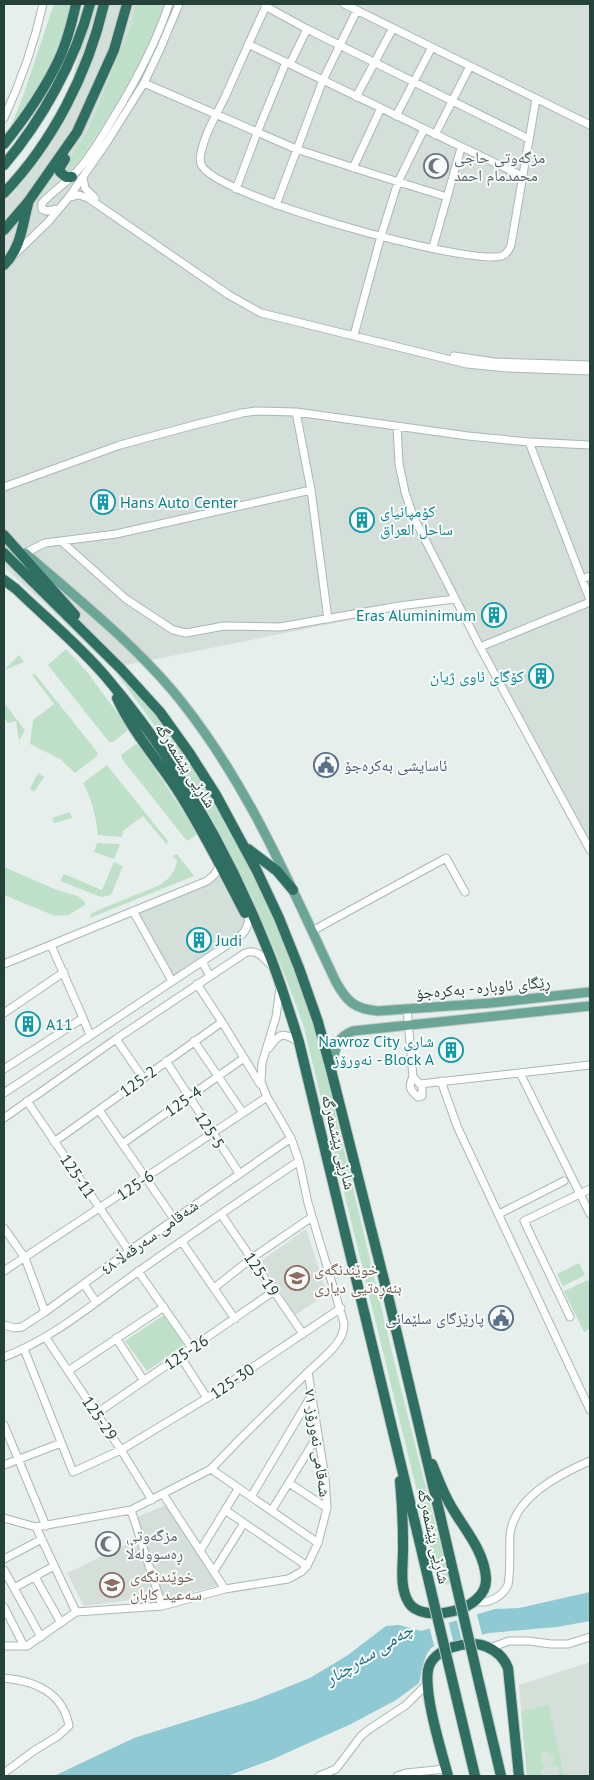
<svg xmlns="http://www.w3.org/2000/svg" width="594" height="1780" viewBox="0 0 594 1780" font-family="'PT Sans','Noto Naskh Arabic',sans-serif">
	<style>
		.built { fill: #d4dfda }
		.green { fill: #bfe0c8 }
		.water { fill: #8ec9d4 }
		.pier { fill: #e6efeb }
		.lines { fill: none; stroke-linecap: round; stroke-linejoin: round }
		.minor-casing { stroke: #a8b8b2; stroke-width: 9 }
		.major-casing { stroke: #c2cac8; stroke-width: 11 }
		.highway-casing { stroke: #c2cac8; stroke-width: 12 }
		.minor { stroke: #fff; stroke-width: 7 }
		.major { stroke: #6aa596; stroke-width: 9 }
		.highway { stroke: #2f6f62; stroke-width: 10 }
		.highway-bridge-casing { stroke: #c2cac8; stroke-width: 12; stroke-linecap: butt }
		.highway-bridge { stroke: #2f6f62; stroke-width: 10 }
		.labels { text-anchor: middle; stroke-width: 4; stroke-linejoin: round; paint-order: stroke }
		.worship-label { font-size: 16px; fill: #5b616d; stroke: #f7fbf9; text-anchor: start }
		.culture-label { font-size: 16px; fill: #0d838f; stroke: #f7fbf9; text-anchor: start }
		.street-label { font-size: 16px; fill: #24423a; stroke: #f7fbf9 }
		.service-label { font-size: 16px; fill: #4e5e75; stroke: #f7fbf9; text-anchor: start }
		.education-label { font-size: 16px; fill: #785e54; stroke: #f7fbf9; text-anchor: start }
		.water-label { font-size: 18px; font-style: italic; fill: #1c6f80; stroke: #f7fbf9 }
	</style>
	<rect width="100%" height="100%" fill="#e6efeb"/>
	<path class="built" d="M96 4H590V853L455 599 111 668 47 606 4 567V184L30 154 55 118 70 89 81 45Z
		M221 868 249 920 247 927 172 981 133 911 207 881Z
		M306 1229 327 1294 295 1315 261 1261Z
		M166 1505 219 1585 163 1600 135 1518Z
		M136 1540 155 1597 84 1606 67 1573Z
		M590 1662V1776H527L519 1685Z"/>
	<path class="green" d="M54 4H73C60 50 39 92 10 129L23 96Z
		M136 4H164C149 51 123 93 97 134 89 146 80 163 68 171L65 169 66 165 89 128 131 25Z
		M66 649 87 672 127 726V731L113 742H109L48 665Z
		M19 655 24 662 4 670Z
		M117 670C131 686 146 701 159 718 203 776 237 841 267 906 287 949 306 994 318 1041L397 1373 450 1583 440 1586 303 1024C258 898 198 777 115 672Z
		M35 674 98 753 97 756 75 773 60 759 30 744 33 720 54 704 32 675Z
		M4 703 25 730 19 741 16 721 7 723 5 717H4Z
		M136 744 139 745 198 834 187 841 122 759 121 755Z
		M107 765 168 841 167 845 143 816 123 831 122 837 98 835C96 816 92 800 83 783Z
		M38 773 44 777 34 792 30 789Z
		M70 812 72 818 54 823 52 818Z
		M97 843 120 844 114 859 94 852Z
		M177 854 194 876 90 918 91 914 96 911 160 885C169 879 175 872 177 861L173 856Z
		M114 862 123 866 111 895 101 897 60 881 64 874 102 890Z
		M4 867 57 890 78 896 85 902V905L69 915 55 916 4 895Z
		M579 1263 585 1275 563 1286 557 1274Z
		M588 1280 590 1283V1329L584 1332 564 1291Z
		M164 1315 184 1345 147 1371 125 1341Z
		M549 1705 564 1776H560L558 1766 552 1767 554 1757C546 1746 534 1755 546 1768L541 1769 542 1776H527L521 1711Z"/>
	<path class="water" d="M590 1592V1621L557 1627 489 1633 432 1647C423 1656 422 1671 419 1683L396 1700 351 1724 271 1760 227 1776H54L134 1738 255 1700 310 1678 348 1655 386 1626 399 1625 421 1631 495 1609 519 1608Z"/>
	<path class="pier" d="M476 1611 483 1638 462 1642 456 1617Z
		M448 1620 454 1644 435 1649 429 1626Z"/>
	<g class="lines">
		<defs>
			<path id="minor" d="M267 4C252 35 239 66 225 97 216 115 205 133 201 153 200 157 200 161 201 164 212 196 467 266 502 256 507 254 509 250 511 245L536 99
				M344 4 590 125
				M265 6 307 29 529 139
				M248 44 522 176
				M290 64 307 29
				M144 83 296 149 373 174 447 197
				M356 97 393 28
				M396 116 432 47
				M4 118C22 79 34 45 43 4
				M435 135 470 66
				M353 168 381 108
				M83 178 85 188 95 198
				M236 189 257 133 286 62
				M69 197 79 195 88 198 229 295 261 313 467 364 507 368 590 371
				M276 205 323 80 357 10
				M58 209 46 211 42 209V203C53 191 68 182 79 169 93 153 104 133 115 115 137 79 156 43 169 4
				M433 247 461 148
				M15 254 48 222 69 197 107 142 144 83 161 47 179 4
				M354 335 381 236 398 182 424 129
				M454 356 494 362 590 365
				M296 412 311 490 328 619
				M397 426 399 464 405 492 413 516 480 647 590 850
				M529 442 590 600
				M4 487 120 445 194 425 242 413 256 411 296 412 468 436 529 442 590 445
				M61 541 126 599 173 630 186 633 224 626 280 627 399 606 455 599
				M25 553 45 543 116 534 311 490
				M582 579 590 576
				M480 647 590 602
				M133 911 172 981
				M312 931 446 858 465 892
				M51 945 83 1018
				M202 962 210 976
				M4 964 207 881 214 875 220 866
				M197 984 222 1022 260 1084
				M407 1009 413 1077C408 1087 410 1090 418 1097L422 1096V1086L413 1077
				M4 1013 64 972
				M116 1039 143 1078
				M194 1041 243 1113
				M269 1048C280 1032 283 1032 299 1042
				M166 1061 239 1173
				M4 1069 83 1018 90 1035
				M520 1073 590 1214
				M441 1081 457 1126 590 1410
				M420 1084 590 1065
				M4 1093 239 937C249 929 249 921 249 909
				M27 1101 129 1251
				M99 1110 174 1219
				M4 1118 116 1039 245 953C257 948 263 958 272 966
				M54 1142 222 1022
				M122 1144 244 1058
				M221 1214 303 1334
				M499 1214 564 1181
				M4 1228 25 1258 45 1312
				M182 1242 235 1319
				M4 1271 267 1097
				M138 1271 192 1348
				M84 1284 96 1302
				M214 1288 252 1258 312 1217
				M570 1317 524 1221 590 1189
				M4 1325 15 1328 22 1327 45 1312 129 1251 291 1138
				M46 1338 121 1450 152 1500
				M116 1338 144 1381
				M24 1349 73 1472 121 1450 207 1398 341 1308
				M180 1356 207 1398
				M4 1357C54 1338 95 1302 139 1271 192 1234 245 1197 299 1161
				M68 1371 164 1307
				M97 1413 274 1291
				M4 1425 46 1526
				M4 1465 61 1443
				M211 1469 318 1543
				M289 1483 327 1508
				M163 1494 225 1589
				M251 1497 311 1396
				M131 1510 162 1606
				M225 1510 307 1566
				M272 1510 318 1435
				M4 1518 36 1527 131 1510 211 1469 241 1438 308 1372
				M36 1527 76 1612
				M200 1551 238 1489
				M4 1559 42 1539
				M4 1570 41 1637
				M214 1571 244 1523
				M35 1577 61 1623
				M14 1588 54 1566
				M476 1601C488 1605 503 1596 508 1585 511 1569 509 1551 510 1535 514 1497 560 1474 590 1461
				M4 1607 24 1646
				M4 1646H27L76 1612 162 1606 225 1589 288 1579 301 1572 307 1566 318 1543 327 1508 325 1478 308 1372C321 1359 345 1343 344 1323L308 1203 299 1161 291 1138 267 1097 261 1082 262 1063 276 1017 280 988
				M490 1648 509 1641H529L551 1644H568L590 1637
				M4 1678C35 1681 63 1692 69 1726L58 1736 35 1750 4 1773
				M319 1776 336 1769 361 1736 368 1730 406 1705 428 1683
				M397 1776 406 1773 446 1769"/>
			<path id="major" d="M25 553C77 598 138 647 181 701 250 788 289 883 336 982 347 1002 355 1009 378 1011L491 1003 590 992
				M331 1070C335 1053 334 1038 353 1031L590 1006"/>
			<path id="highway" d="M4 144C25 118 45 89 59 59 67 42 72 22 76 4
				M65 159 60 167V172L66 177H72
				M4 165C42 120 75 61 90 4
				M4 193C53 142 88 73 104 4
				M4 230 28 202 77 132 114 50 127 4
				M4 265C21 248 22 226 28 204
				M4 535 75 615
				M4 553 121 669 160 712 190 754 216 795 256 869 279 918 299 968 318 1022 331 1070 389 1300 440 1515
				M4 580 16 589C46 618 79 645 106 677 173 756 227 849 266 946 279 977 289 1010 299 1042L415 1523
				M117 698C132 731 156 758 176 788 202 828 223 871 245 913
				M248 849 277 871 293 890
				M400 1481C402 1502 403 1522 403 1543 404 1562 398 1586 409 1603 422 1624 488 1612 486 1578 484 1550 464 1529 451 1506 443 1493 438 1478 432 1464
				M480 1687 501 1776
				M456 1696 475 1776
				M448 1776C441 1749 424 1696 428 1670 432 1648 469 1639 487 1647 497 1651 504 1658 508 1668L519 1776"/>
		</defs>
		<use href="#minor" class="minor-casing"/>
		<use href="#major" class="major-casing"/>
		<use href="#highway" class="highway-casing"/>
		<use href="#minor" class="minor"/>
		<use href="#major" class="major"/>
		<use href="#highway" class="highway"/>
		<defs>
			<path id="highway-bridge" d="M440 1515 480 1687
				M415 1523 456 1696"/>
		</defs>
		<use href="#highway-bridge" class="highway-bridge-casing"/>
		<use href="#highway-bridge" class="highway-bridge"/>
	</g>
	<defs>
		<symbol id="mosque-ring" viewBox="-11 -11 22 22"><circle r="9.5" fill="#f7fbf9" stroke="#6b7280" stroke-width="1.5"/><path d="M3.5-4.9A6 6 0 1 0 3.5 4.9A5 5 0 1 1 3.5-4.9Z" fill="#6b7280"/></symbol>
		<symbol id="building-ring" viewBox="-11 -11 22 22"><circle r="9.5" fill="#f7fbf9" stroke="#0f9aa8" stroke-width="1.5"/><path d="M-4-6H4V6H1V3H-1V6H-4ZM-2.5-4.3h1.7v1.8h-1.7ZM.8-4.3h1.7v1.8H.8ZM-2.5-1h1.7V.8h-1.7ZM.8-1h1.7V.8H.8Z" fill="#0f9aa8"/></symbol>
		<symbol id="civic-ring" viewBox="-11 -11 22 22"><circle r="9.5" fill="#f7fbf9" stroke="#5c6f8a" stroke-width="1.5"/><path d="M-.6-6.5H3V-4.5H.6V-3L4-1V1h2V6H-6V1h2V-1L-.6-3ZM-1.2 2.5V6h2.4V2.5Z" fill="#5c6f8a"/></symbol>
		<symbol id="school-ring" viewBox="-11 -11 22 22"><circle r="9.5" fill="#f7fbf9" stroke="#8d6e63" stroke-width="1.5"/><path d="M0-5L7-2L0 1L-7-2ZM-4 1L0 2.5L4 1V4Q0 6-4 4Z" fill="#8d6e63"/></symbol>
	</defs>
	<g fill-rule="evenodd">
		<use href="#mosque-ring" x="422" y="152" width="28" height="28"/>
		<use href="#building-ring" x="89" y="488" width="28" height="28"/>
		<use href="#building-ring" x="348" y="506" width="28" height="28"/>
		<use href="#building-ring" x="480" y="601" width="28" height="28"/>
		<use href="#building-ring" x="527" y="662" width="28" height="28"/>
		<use href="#civic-ring" x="312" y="751" width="28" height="28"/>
		<use href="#building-ring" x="185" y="926" width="28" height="28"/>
		<use href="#building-ring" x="14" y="1010" width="28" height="28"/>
		<use href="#building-ring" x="437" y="1036" width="28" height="28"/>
		<use href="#school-ring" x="283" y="1264" width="28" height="28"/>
		<use href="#civic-ring" x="487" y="1304" width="28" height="28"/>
		<use href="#mosque-ring" x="94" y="1530" width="28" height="28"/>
		<use href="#school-ring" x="98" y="1571" width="28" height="28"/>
	</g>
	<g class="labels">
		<g class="worship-label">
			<text x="454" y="163">مزگەوتی حاجی<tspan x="454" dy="18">محمدمام احمد</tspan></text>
			<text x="126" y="1541">مزگەوتی<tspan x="126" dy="18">ڕەسوولەڵا</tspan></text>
		</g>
		<g class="culture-label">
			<text x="120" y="508">Hans Auto Center</text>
			<text x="380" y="517">کۆمپانیای<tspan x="380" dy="18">ساحل العراق</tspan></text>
			<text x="476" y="621" text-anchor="end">Eras Aluminimum</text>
			<text x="524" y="682" text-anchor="end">کۆگای ئاوی ژیان</text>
			<text x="216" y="946">Judi</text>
			<text x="46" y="1030">A11</text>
			<text x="434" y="1047" text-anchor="end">Nawroz City شاری<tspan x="434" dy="18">نەورۆز - Block A</tspan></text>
		</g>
		<g class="street-label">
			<text transform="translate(186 765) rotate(57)" y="6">شاڕێی پێشمەرگە</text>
			<text transform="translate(483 987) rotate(-5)" y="6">ڕێگای ئاوبارە - بەکرەجۆ</text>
			<text transform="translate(138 1081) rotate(-36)" y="6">125-2</text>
			<text transform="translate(183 1101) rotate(-35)" y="6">125-4</text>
			<text transform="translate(210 1130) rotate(57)" y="6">125-5</text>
			<text transform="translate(339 1142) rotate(76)" y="6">شاڕێی پێشمەرگە</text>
			<text transform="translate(78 1176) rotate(56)" y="6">125-11</text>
			<text transform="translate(135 1185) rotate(-34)" y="6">125-6</text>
			<text transform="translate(149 1237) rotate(-36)" y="6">شەقامی سەرقەڵا ٤٨</text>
			<text transform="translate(262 1274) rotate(56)" y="6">125-19</text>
			<text transform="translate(186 1352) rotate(-34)" y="6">125-26</text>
			<text transform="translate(232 1381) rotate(-34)" y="6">125-30</text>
			<text transform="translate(100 1418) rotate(56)" y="6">125-29</text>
			<text transform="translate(318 1443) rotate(82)" y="6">شەقامی نەورۆز ٧١</text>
			<text transform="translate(434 1536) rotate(77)" y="6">شاڕێی پێشمەرگە</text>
		</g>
		<g class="service-label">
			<text x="344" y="771">ئاسایشی بەکرەجۆ</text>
			<text x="484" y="1324" text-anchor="end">پارێزگای سلێمانی</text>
		</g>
		<g class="education-label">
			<text x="314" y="1275">خوێندنگەی<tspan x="314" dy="18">بنەڕەتیی دیاری</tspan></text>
			<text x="130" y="1582">خوێندنگەی<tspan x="130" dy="18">سەعید کابان</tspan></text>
		</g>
		<g class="water-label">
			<text transform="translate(369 1654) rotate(-32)" y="6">چەمی سەرچنار</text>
		</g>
	</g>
	<rect width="594" height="1780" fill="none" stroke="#24423a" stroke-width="10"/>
</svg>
